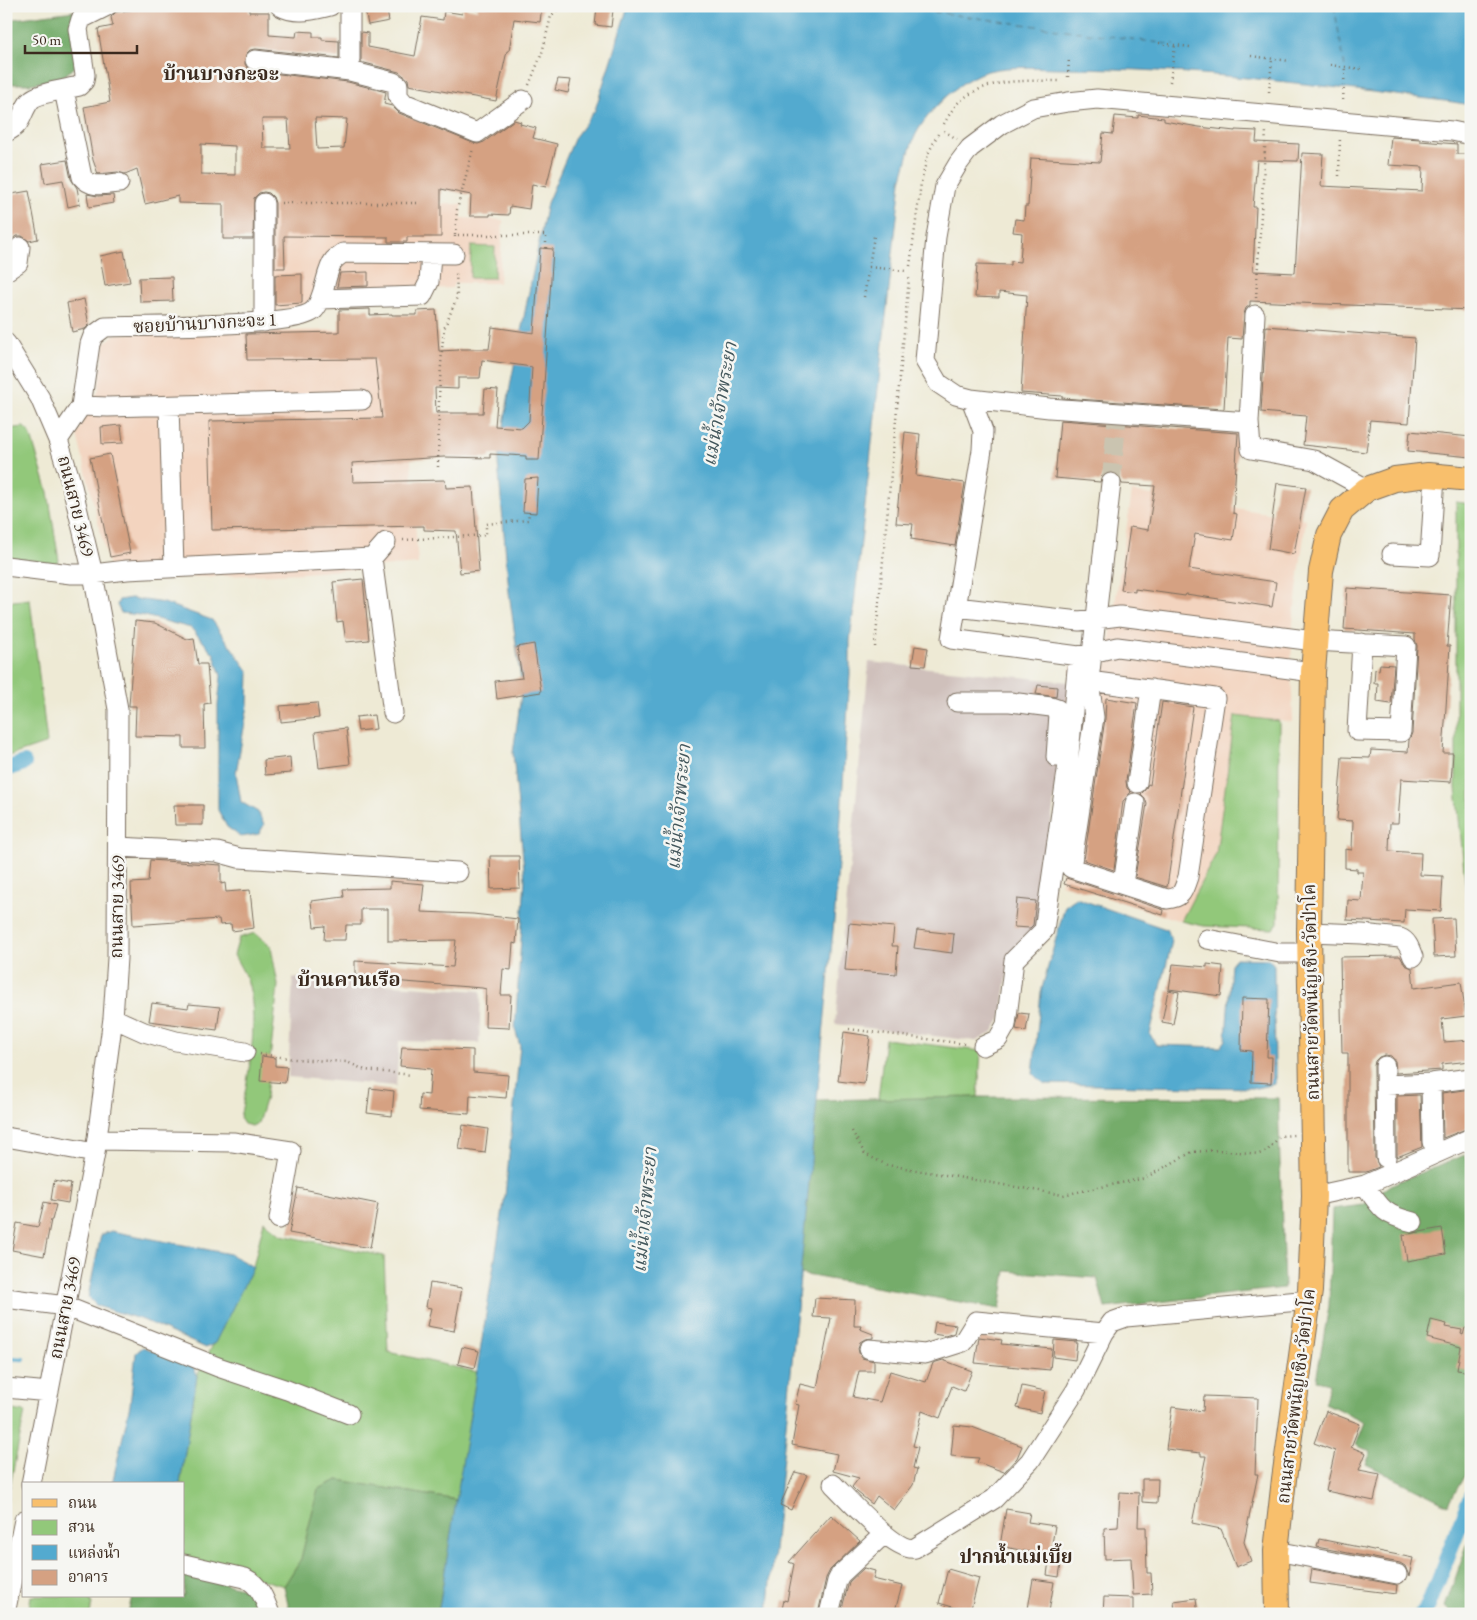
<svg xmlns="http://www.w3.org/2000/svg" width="1477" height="1620" viewBox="0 0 1477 1620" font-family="'EB Garamond','Noto Serif Thai',serif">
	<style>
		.built { fill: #f3d4bf }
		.industrial { fill: #cfc0bb }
		.green { fill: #92c87a; stroke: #66794c }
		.forest { fill: #75ac6a; stroke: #586b44 }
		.water { fill: #53aacf; stroke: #476a76 }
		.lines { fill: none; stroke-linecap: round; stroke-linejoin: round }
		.stream { stroke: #53aacf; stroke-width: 4.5 }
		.canal { stroke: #53aacf; stroke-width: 16 }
		.ferry { stroke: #43575c; stroke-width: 1; stroke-dasharray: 6 5; stroke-linecap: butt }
		.building { fill: #d5a182; fill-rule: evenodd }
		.minor-tunnel { stroke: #cac4b0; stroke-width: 19; stroke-dasharray: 19 9; stroke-linecap: butt }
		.minor-casing { stroke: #7a6d5e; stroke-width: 21 }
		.major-casing { stroke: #7a6d5e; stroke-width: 26 }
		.path { stroke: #7a6d5e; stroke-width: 2.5; stroke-dasharray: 1 4; stroke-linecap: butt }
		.minor { stroke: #fff; stroke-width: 19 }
		.major { stroke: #f8bf6c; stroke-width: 24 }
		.labels { text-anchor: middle; stroke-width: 5; stroke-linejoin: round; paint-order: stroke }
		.street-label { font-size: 18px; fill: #3b2a1e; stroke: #f6f6f2 }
		.water-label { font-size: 19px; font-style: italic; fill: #43575c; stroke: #f6f6f2 }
		.neighbourhood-label { font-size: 19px; font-weight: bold; fill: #3b2a1e; stroke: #f6f6f2 }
		.quarter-label { font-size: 20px; font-weight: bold; fill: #3b2a1e; stroke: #f6f6f2 }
	</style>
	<rect width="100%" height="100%" fill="#f6f6f2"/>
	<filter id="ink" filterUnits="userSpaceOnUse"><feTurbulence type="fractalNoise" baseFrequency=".02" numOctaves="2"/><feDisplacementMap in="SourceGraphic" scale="10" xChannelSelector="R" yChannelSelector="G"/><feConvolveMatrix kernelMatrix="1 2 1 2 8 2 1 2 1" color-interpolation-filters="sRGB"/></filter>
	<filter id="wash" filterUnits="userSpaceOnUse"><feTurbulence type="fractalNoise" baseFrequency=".0096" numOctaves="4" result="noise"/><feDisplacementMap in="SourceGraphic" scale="20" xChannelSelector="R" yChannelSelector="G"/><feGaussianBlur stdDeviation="1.12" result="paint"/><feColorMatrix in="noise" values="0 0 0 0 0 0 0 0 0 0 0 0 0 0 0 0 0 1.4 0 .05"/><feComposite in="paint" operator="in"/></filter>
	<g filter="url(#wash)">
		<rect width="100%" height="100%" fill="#eeead5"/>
		<path class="built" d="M462 204V218L503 220 499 283H454L452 288 317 294 305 305 274 311 269 302V205Z
			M334 330H393L408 419 418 564 304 573 112 580 77 434 98 391 105 343 115 334Z
			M1132 492 1306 519 1293 622 1291 668 1293 722 1235 716 1216 854 1181 921 1061 884 1087 717 1065 713 1071 666 1105 671Z"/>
		<path class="industrial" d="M869 662 1069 682 1038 927 1010 956 1001 1018 992 1033 976 1041 835 1024Z
			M293 978 481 991 479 1043 399 1041 396 1086 288 1077Z"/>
		<path class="green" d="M471 246 495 247 494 278H470Z
			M24 427 30 433 48 492 59 561 55 564 6 557V429Z
			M1456 502 1471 504V941L1456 788Z
			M30 599 47 743 6 757V602Z
			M1235 716 1279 721 1278 923 1273 929 1204 926 1181 921 1216 854Z
			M255 933 271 947 278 985 266 1097 258 1123 252 1126 244 1124 240 1118C248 1079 259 1025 249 986 246 975 239 965 234 955L239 938Z
			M885 1039 981 1051 978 1097 878 1099Z
			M264 1221 281 1235 384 1256 388 1352 477 1372 457 1500 338 1480 318 1489 301 1559 284 1586 184 1557V1484H180L197 1376 253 1267Z
			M6 1409 25 1412 6 1505Z
			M31 1596H88L92 1604 90 1614H28Z"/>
		<path class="forest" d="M74 11 79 64 61 78 31 84H6V20Z
			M978 1097 1278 1098 1284 1288 1105 1308 1097 1278 1006 1271 1000 1309 800 1274 817 1100Z
			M1465 1155 1471 1169V1464L1448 1505 1366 1464 1371 1452 1356 1445 1365 1422 1325 1403 1329 1383 1316 1380 1329 1306 1332 1209 1363 1205 1390 1185Z
			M338 1480 457 1500 438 1614H290L284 1586 301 1559 318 1489Z
			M1471 1534V1614H1452L1445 1607Z
			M184 1573 260 1593 274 1614H128L132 1596H184Z"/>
		<path class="water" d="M628 6H1471V105L1453 102C1323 86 1192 68 1061 68 1036 68 997 64 975 76 954 86 927 113 916 134 909 148 906 166 901 181L850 641V675L835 910 768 1614H438L505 1196 520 1046 515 1029 525 879 513 753 522 688 509 592 498 463 511 381 547 203 575 137 595 110Z
			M131 598 164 603 212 620 249 672 248 705 236 773 241 802 258 812 264 825 259 834 241 837 227 827 218 810V705L221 676 214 654 191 628 141 615 121 613 117 605 119 600Z
			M1076 898 1166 929 1172 941 1150 1034 1156 1045 1221 1047 1226 1040 1231 964 1236 958 1269 959 1274 965 1275 1084 1256 1088 1045 1084 1033 1074 1041 992 1065 906Z
			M111 1231 230 1254 253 1267 215 1343 206 1348 143 1320 97 1306 88 1297 101 1235Z
			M143 1347 193 1365 197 1376 180 1484H112L130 1405 136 1353Z"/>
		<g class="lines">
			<path class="stream" d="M6 1358 23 1359"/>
			<path class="canal" d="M6 769 24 763
				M1422 1614 1428 1606 1471 1496"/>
			<path class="ferry" d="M890 6 1175 45
				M1334 6 1345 67"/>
		</g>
		<g id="blocks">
			<path class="building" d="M143 6H249V12H269V35L296 37 297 31 313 32V37H322V40L339 41V58L256 49 250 50 246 54 245 64 248 69 254 71 348 82 386 92 384 104 392 106 399 113 473 143 478 144 484 142 514 120 521 122 520 124 536 128 533 138 557 144 546 187 532 184 529 209 510 206 509 215 490 214V216H470L471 195 441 189V237H407V242H388V237L284 236 285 268H275V203L273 197 269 193 264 192 259 193 254 198 253 239H223V204L178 203V196L145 204 137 169 125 174 118 172 98 174 93 160 84 107 110 102 98 29 113 26 111 17 116 12 143 8ZM315 118 347 119 344 148 317 149ZM262 119H288L290 148H263ZM201 144 235 146V175L201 174Z
				M382 6H386L389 21 368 25 365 10Z
				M477 6H542L540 22 514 19 509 51H507L496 101 409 85 408 79 399 72 361 62V32L368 33V47L415 56 422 17 443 20 444 11 462 14 463 7 477 10Z
				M597 8 613 10 611 27 595 25Z
				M558 79 571 80 568 93 555 90Z
				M1138 115 1164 118V121L1199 127 1235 131V130L1257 131 1256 142 1299 144 1298 161 1257 160 1253 207H1256L1253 271 1295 273 1302 153 1323 154 1321 186 1422 191 1423 167 1388 165 1391 137 1420 139V141L1457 144V154H1471V310L1250 301V305L1246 308 1244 314 1242 339 1228 338 1224 409 1062 398V396L1021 393 1027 295 999 292V298L975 297 977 264 1011 265V261L1020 262 1022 233 1013 232 1015 219 1024 220 1025 206H1028L1031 158 1100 162 1103 133 1113 134 1115 116 1138 118Z
				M67 160 71 179 77 188 80 204 68 207 63 180 45 183 42 164Z
				M29 191 38 239 29 241 22 236H16L11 240 9 244H6V195Z
				M87 194 98 196 113 195 114 203 89 207Z
				M540 248 553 249 539 460H526V456L490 454V458L444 457 352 463 353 482 445 480 446 488 473 487 479 571 460 573 456 531 424 530V526L212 530 209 421 382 418 375 359 247 360 246 334 339 332V310L370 309V315L392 314V315H417V311L436 310 439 351 459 350V349H489L492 327 534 333ZM482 360 532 367 529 421 522 428 495 426 498 390 485 389 483 413H436L435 388 458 389V378H480Z
				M124 251 130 282 105 286 100 256Z
				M368 272V286L337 287 340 273Z
				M302 274V303L275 305V275Z
				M172 277 173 301 140 302 139 278Z
				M84 299 89 325 85 329 72 332 67 303Z
				M1266 326 1415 338 1409 423 1370 420 1366 452 1303 445 1306 416 1261 412Z
				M1060 420 1238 433 1233 513 1237 514 1233 540 1195 534 1189 569 1276 582 1272 607 1186 594 1185 596 1135 589V592L1121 590 1130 527 1148 530 1155 486 1122 484 1118 474 1112 472 1106 473 1102 476 1100 482 1055 478Z
				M121 425 123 443 102 444 101 427Z
				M1410 431 1471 437V457L1408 451Z
				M905 432 920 434 916 476 965 483 955 546 911 539 913 524 896 523Z
				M110 454 130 553 110 557 90 458Z
				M538 478 536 513 523 512 525 479Z
				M1277 483 1306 487 1294 554 1268 549Z
				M363 579 369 640 346 642 343 621 337 622 333 582Z
				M1347 588 1451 595 1447 646H1450L1443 753H1453L1451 782 1401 779 1398 823H1390L1389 851 1421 853 1420 875 1443 876 1441 911 1405 909 1404 923 1347 920 1348 900 1361 901 1363 872H1357V869L1345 868V849L1352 850 1353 821 1337 820 1342 757 1370 758 1371 750 1408 752 1409 740 1412 733 1417 646 1415 639V634L1344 629Z
				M135 621 155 623 187 639 194 638 198 664H207L210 703 204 704 205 748H183V737L135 736 136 706H129Z
				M534 644 541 692 497 699 495 681 522 678 517 647Z
				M915 646 928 648 925 666 912 665Z
				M1380 664 1394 665 1391 704 1377 702 1378 683H1374L1375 669 1379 670Z
				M1038 685 1057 687 1056 697 1036 694Z
				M1106 698 1137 703 1126 781 1127 788 1131 792 1123 801 1114 870 1084 860 1105 719Z
				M1162 702 1193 707 1167 887 1135 877 1147 804 1145 798 1141 794 1145 790 1148 784 1150 785Z
				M317 703 319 718 281 722 280 706Z
				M374 715 376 729 358 731 356 717Z
				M346 728 350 764 319 768 315 732Z
				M290 757 291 773 265 775 264 760Z
				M174 805H203V825H175Z
				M490 856H519L520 888 491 889Z
				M150 860 221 865V884L225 883 226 892 250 890 254 928 232 931 231 924 220 925 219 919 133 925 131 883 148 882Z
				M1066 878 1164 910 1163 915 1064 884Z
				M390 881 424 884 421 912 473 914 518 919 516 944 513 943 511 970 503 969 501 995H511L509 1028 485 1027 486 989 482 988 392 981 393 977 355 975V961L453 967 456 940 388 941V909H361V925H346L345 940H324L325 926 314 927 311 901 344 897 343 889 390 888Z
				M1017 899 1036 901 1033 925 1030 928 1014 927Z
				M1454 918 1456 956 1434 957 1432 919Z
				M849 923 894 927 892 946H898L896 974 845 970Z
				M917 930 954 934 952 953 914 948Z
				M1400 956 1405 965 1412 968 1414 988 1461 982 1466 1016 1442 1019 1444 1042 1471 1040V1061L1442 1064V1070L1396 1073 1395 1061 1391 1056 1385 1055 1379 1057 1375 1061 1374 1066 1375 1158 1379 1167 1366 1172H1348V1053H1342L1340 957Z
				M1173 964 1207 967V964L1223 966 1221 996 1169 989Z
				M1168 990 1179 992 1173 1024 1162 1022Z
				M1242 998 1269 999 1267 1057H1272L1271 1083 1251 1082 1252 1051 1241 1050Z
				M152 1003 188 1008 189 1004 220 1007 217 1030 149 1021Z
				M1019 1013 1029 1014 1026 1031 1016 1029Z
				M844 1032 870 1036 864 1084 838 1081Z
				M402 1047 473 1050V1072L508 1075 506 1098 470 1095 469 1114 419 1110 420 1094 429 1095 431 1069 400 1066Z
				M262 1056 275 1058V1066L287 1067 285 1083 260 1081Z
				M370 1088 394 1091 392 1116 367 1113Z
				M1471 1089V1127L1443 1138 1442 1093Z
				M1420 1095 1422 1147 1397 1157V1096Z
				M463 1125 488 1129 485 1153 459 1149Z
				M54 1181 71 1184 68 1203 51 1200Z
				M298 1188 378 1204 370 1248 289 1233Z
				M44 1202 56 1205 52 1220H51L44 1256 12 1250 17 1223 38 1227Z
				M1442 1228 1446 1254 1407 1261 1403 1235Z
				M430 1283 462 1288 454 1331 427 1326 431 1308 426 1307Z
				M815 1298 855 1300 854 1326H861L860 1329 873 1334V1338L865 1339 860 1342 858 1348 859 1353 862 1358 874 1361V1371H859L853 1397 880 1402 890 1371 926 1382 933 1363 943 1360 972 1371 964 1391 952 1386 940 1418 922 1411 913 1446 918 1447 913 1468 917 1469 913 1485 894 1510 877 1496 872 1504 857 1492 852 1487 859 1478 833 1471 837 1454 792 1445 799 1405 795 1404 800 1384 817 1388 831 1318 813 1317Z
				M1431 1320 1447 1324 1446 1327 1462 1330 1461 1334 1463 1335 1465 1328H1471V1372L1457 1370 1461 1347 1427 1338Z
				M935 1322 956 1325 954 1333 945 1336 933 1334Z
				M979 1337 1002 1340 1001 1344 1052 1349 1050 1370 975 1363Z
				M1054 1340 1077 1342 1075 1360 1053 1357Z
				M462 1347 479 1351 475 1368 458 1364Z
				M1022 1386 1045 1391 1040 1413 1017 1408Z
				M1204 1396 1258 1398 1255 1474H1258L1244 1542 1251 1561 1236 1567 1221 1529 1192 1523 1206 1456H1201V1453L1166 1449 1172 1407 1203 1411Z
				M1326 1411 1360 1424 1351 1447 1366 1453 1359 1470 1380 1474 1374 1501 1326 1491 1335 1451 1314 1443Z
				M954 1425 972 1427 1022 1446 1017 1458 1004 1472 977 1462 979 1458 951 1456Z
				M795 1472 807 1475 791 1510 780 1505Z
				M1142 1479H1158L1157 1503 1142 1502Z
				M1120 1492 1139 1493 1138 1527H1146L1147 1573H1151L1152 1594 1133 1595 1131 1558 1105 1559 1104 1528 1118 1527Z
				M1006 1509 1030 1513 1028 1522 1055 1526 1050 1556 1000 1546Z
				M831 1515 860 1541 830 1570 826 1578 818 1614H781L784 1600 787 1601 794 1564 789 1562Z
				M1319 1539 1413 1558 1409 1576 1405 1566 1400 1563 1317 1547Z
				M1049 1561 1061 1563 1059 1577 1047 1575Z
				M864 1568 875 1571 873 1579 902 1586 894 1614H849L841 1612 849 1582Z
				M948 1569 979 1578 970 1612 939 1603Z
				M1312 1569 1397 1585 1396 1594 1310 1583Z
				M1033 1579 1054 1582 1049 1612 1028 1609Z
				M1104 1597 1133 1598V1614H1103Z
				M1196 1598 1198 1614H1175L1174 1601Z"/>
		</g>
	</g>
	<g filter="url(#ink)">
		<use href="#blocks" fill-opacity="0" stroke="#7a6d5e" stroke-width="1"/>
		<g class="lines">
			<path class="minor-tunnel" d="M1111 483 1117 418"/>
			<defs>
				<path id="minor" d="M280 6C296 15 312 10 330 6
					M350 6V71L393 82 398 85V96L404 103 477 133 523 100
					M255 60 350 71
					M64 90 82 177C92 189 105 184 119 183
					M6 132C23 125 20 114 30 101 36 93 68 89 79 86L84 81 85 75 78 29 81 19 107 6
					M264 203V322
					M6 271 18 263 20 247
					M320 299 422 296 429 282 431 254
					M6 343 40 398 58 440 71 482 93 574 118 709 117 958 113 1018 95 1153 31 1484
					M971 399 983 431 982 450 951 639 1079 656 1117 647 1313 672
					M81 406 108 407 362 400
					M169 406 174 567
					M1249 422 1255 315
					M58 440 81 406 90 344 93 336 105 327C137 326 298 327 314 310 325 298 325 271 334 260 336 258 340 255 343 253L454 254
					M1367 489 1314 460 1251 449 1249 422 1049 408 971 399 956 395 938 383 925 361 936 237 945 186 958 164 970 148 1002 124 1033 108 1068 102 1097 99 1452 131 1471 135
					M1392 554 1430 556 1435 476
					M372 558 393 713
					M6 566 71 574H93L127 570 372 558 386 542
					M956 607 1079 621 1120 616 1314 641 1406 646 1401 732 1357 731 1362 643
					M1089 681 1215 698 1188 877C1183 890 1183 898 1167 899L1071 868 1094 717 1089 681 1111 483
					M957 702H1010L1051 707 1057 709 1059 714 1056 757
					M1137 783 1151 689
					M118 847 217 852 239 858 458 872
					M1123 884 1135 803
					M1309 932 1362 934 1400 938C1408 941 1410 949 1413 957
					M1207 939 1280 953H1309
					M113 1018 144 1032 176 1041 245 1052
					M983 1046 998 1039 1006 1025 1014 960 1044 930 1068 764 1078 659
					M1385 1066 1386 1158
					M1431 1083 1432 1142
					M1385 1085 1431 1083 1471 1078
					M6 1137 95 1153
					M97 1140 233 1142 291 1151 279 1219
					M1365 1185C1381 1209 1384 1215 1413 1222
					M1314 1196 1365 1185 1471 1138
					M6 1298 65 1306 218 1367 287 1390 349 1414
					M869 1349 925 1354 963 1342 976 1321 1104 1333
					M6 1388 49 1392
					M833 1484C847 1498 896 1553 915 1548L994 1499 1030 1461 1076 1390 1104 1333 1112 1322 1126 1317 1310 1300
					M1276 1551 1397 1574
					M184 1564 245 1578C260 1585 265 1600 270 1614
					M6 1609 24 1520
					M829 1614 837 1581 840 1575 884 1534"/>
				<path id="major" d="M1277 1614 1276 1551 1284 1479 1310 1291 1314 1196 1309 932 1313 672 1321 571 1329 535 1342 510 1367 489 1395 479 1428 475 1471 479"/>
			</defs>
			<use href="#minor" class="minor-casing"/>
			<use href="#major" class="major-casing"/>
			<path class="path" d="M1159 43 1190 47
				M1251 56 1290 61
				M1330 65 1361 69
				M1068 77 1069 57
				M1170 82 1175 45
				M529 85 542 53 551 16 561 6
				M1269 92 1272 59
				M1343 100 1345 67
				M944 124C948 117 953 107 960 101 989 77 1027 81 1062 81
				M944 131 957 139
				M1339 176 1340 137
				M281 203H419
				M455 235 457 210 473 149
				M455 237V235H546V248
				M910 266 921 183 928 154 938 134
				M869 267 906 271
				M864 297 874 236
				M1256 298 1266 131
				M438 467 439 397 442 350 444 329 457 297 456 270
				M403 540 486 535V524L528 520 529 513
				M875 647 909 278
				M849 1029 966 1044
				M260 1054 294 1059 347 1062 365 1070 412 1075
				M852 1131 865 1154 887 1165 1063 1195 1145 1178 1192 1152 1218 1150 1259 1154 1267 1151 1280 1136 1294 1135"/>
			<use href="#minor" class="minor"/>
			<use href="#major" class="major"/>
		</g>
	</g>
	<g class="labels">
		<g class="street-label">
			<text transform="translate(205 323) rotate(-3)" y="6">ซอยบ้านบางกะจะ 1</text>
			<text transform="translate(76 506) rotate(76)" y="6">ถนนสาย 3469</text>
			<text transform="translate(117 907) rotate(-89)" y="6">ถนนสาย 3469</text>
			<text transform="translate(1311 992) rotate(-91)" y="6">ถนนสายวัดพนัญเชิง-วัดป่าโค</text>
			<text transform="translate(65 1308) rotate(-79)" y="6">ถนนสาย 3469</text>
			<text transform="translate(1296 1396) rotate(-83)" y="6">ถนนสายวัดพนัญเชิง-วัดป่าโค</text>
		</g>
		<g class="water-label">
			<text transform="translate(719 404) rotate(-80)" y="7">แม่น้ำเจ้าพระยา</text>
			<text transform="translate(678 807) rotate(-85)" y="7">แม่น้ำเจ้าพระยา</text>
			<text transform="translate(644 1210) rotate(-85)" y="7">แม่น้ำเจ้าพระยา</text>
		</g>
		<g class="neighbourhood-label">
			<text x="1016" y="1563">ปากน้ำแม่เบี้ย</text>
		</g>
		<g class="quarter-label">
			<text x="221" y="80">บ้านบางกะจะ</text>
			<text x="349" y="986">บ้านคานเรือ</text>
		</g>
	</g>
	<rect width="1477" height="1620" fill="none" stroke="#f6f6f2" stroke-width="25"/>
	<rect x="22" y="1482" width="162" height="115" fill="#f6f6f2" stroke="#aba49d"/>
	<rect x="32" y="1499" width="25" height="8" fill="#f8bf6c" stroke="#aba49d"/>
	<text x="68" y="1508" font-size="15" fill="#3b2a1e">ถนน</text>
	<rect x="32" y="1520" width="25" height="15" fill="#92c87a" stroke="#aba49d"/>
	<text x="68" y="1532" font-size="15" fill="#3b2a1e">สวน</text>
	<rect x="32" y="1545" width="25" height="15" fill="#53aacf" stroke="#aba49d"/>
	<text x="68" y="1558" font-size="15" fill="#3b2a1e">แหล่งน้ำ</text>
	<rect x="32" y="1570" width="25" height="15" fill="#d5a182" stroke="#aba49d"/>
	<text x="68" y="1582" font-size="15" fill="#3b2a1e">อาคาร</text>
	<path d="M25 45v8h112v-8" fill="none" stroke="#3b2a1e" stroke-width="2.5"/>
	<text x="32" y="45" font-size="15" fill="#3b2a1e" stroke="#f6f6f2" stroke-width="4" paint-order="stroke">50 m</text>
</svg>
